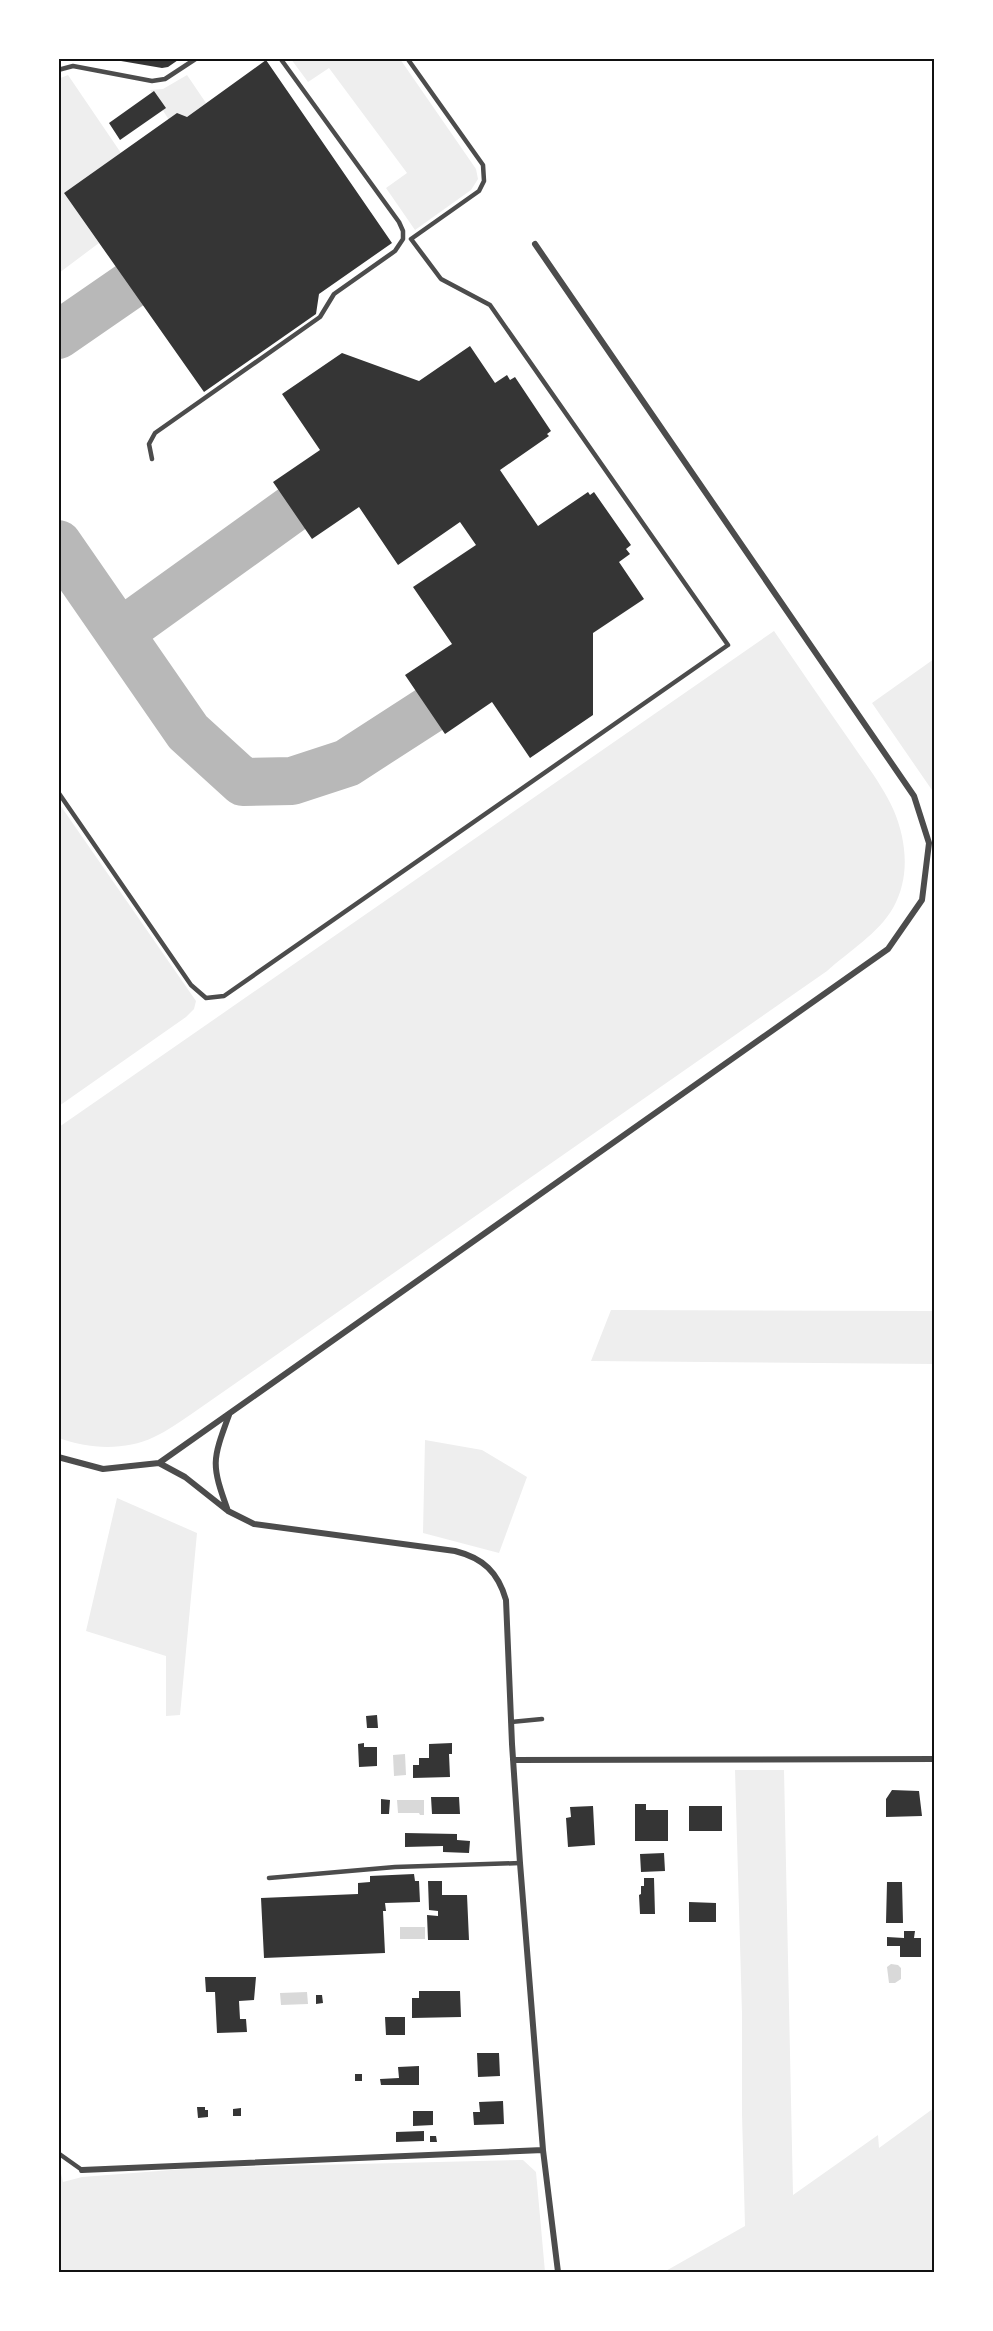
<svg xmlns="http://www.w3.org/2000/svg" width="993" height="2331" viewBox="0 0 993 2331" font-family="Barlow,sans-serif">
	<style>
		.green { fill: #eee }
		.water { fill: #d9d9d9 }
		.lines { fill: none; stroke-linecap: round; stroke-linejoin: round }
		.taxiway { stroke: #b8b8b8; stroke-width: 48 }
		.building { fill: #353535 }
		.service { stroke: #4c4c4c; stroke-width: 4.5 }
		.minor { stroke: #4c4c4c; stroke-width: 6 }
		.neatline { fill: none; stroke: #111; stroke-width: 2 }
	</style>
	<rect width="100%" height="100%" fill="#fff"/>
	<path class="green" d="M291 59H400L476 169 478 179 471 190 415 230 386 188 407 173 329 68 308 82Z
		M68 75 121 153 64 193 99 243 59 273 58 79Z
		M187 75 206 103 187 117 169 120 150 90 163 89Z
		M774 631C799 667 824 704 850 741 865 763 883 786 894 811 907 842 910 878 893 908 879 933 848 952 827 971L190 1415C178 1423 167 1431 154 1437 125 1451 88 1449 59 1438V1127Z
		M934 659V793L872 703Z
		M58 802 196 1001 194 1009 186 1017 59 1106Z
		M611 1310 934 1311V1364L591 1361Z
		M425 1440 482 1450 527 1477 499 1553 423 1533Z
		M117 1498 197 1533 180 1715 166 1716V1656L86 1631Z
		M735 1770H784L793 2195 878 2135 879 2148 934 2108V2272H664L745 2226 742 2114V2013Z
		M523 2160 536 2172 545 2272H59V2165L63 2182 82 2177 197 2168Z"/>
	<path class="water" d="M405 1754 406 1775 394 1776 393 1755Z
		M397 1800H424V1815H420L419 1813H398Z
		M400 1927H425V1939H400Z
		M891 1964 898 1965 901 1968V1979L895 1983H889L887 1967Z
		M307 1992 308 2004 281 2005 280 1993Z"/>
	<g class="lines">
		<path class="taxiway" d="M58 335 129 286
			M58 544 188 732 243 782 292 781 347 763 429 710
			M121 632 292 509"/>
	</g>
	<path class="building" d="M126 58H181L168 67 162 68 121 61Z
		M266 60 392 243 319 294 316 314 204 392 64 193 177 113 187 117Z
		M154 91 166 108 120 140 109 123Z
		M470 346 495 383 507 375 510 380 515 377 551 431 547 434 549 436 500 470 538 526 588 492 590 495 594 492 631 545 626 549 630 554 619 562 644 599 593 633V715L530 758 492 702 445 734 405 675 452 644 413 587 476 545 460 522 398 565 359 507 312 539 273 482 320 450 282 394 342 353 419 381Z
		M377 1715 378 1728H367L366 1716Z
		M364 1743V1747H377V1766L359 1767 358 1744Z
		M452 1743V1754H449L450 1777 413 1778V1765H419V1758H429V1744Z
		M892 1790 919 1791 922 1816 886 1817V1799Z
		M431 1797H459L460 1814H432Z
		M381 1799 390 1800 389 1814H381Z
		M635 1804H646V1810H668V1841H635Z
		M593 1806 595 1845 568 1847 566 1818 571 1817 570 1807Z
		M689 1806H722V1831H689Z
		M405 1833 457 1834V1840L470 1841 469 1853 443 1852V1846L405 1847Z
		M664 1853 665 1871 641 1872 640 1854Z
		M414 1874 415 1881H419L420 1902 385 1903 386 1911H383L385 1953 264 1958 261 1898 358 1894V1883L370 1882V1876Z
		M644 1878H654L655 1914H640L639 1895 641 1894V1886H644Z
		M428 1881H442V1895H467L469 1940H428L427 1915 438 1916V1911L429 1910Z
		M887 1882H902L903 1923H886Z
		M689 1902 716 1903V1922H689Z
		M904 1931H915L914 1938H921V1957H900V1946H887V1937L904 1938Z
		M205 1977H256L254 2000 239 2001 240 2019H246L247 2032 217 2033 215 1992H206Z
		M419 1991H460L461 2017 412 2018V1998H419Z
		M316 1995H322L323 2003 316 2004Z
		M385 2017H405V2035H386Z
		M477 2053H499L500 2076 478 2077Z
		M419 2066V2085H381L380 2079 399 2078 398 2067Z
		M355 2074H362V2081H355Z
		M503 2101 504 2124 474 2125 473 2112H480L479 2102Z
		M197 2107H205V2110H208V2117L198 2118Z
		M241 2108V2116H233V2109Z
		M413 2111H433V2125L413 2126Z
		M424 2131V2141L396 2142V2132Z
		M430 2136H436L437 2142H430Z"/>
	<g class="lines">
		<path class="service" d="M407 58 483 165 484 181 479 191 411 239
			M58 70 73 66 152 81 165 79 197 58
			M152 459 149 444 155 433 320 317 334 294 395 251 403 239V231L399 222 280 58
			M58 792 191 985 206 998 224 996 728 645 490 305 441 279 411 239
			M511 1722 542 1719
			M269 1878 395 1867 520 1863
			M58 2153 82 2170"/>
		<path class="minor" d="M58 1457 103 1469 159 1463 888 949 922 900 929 843 914 796 535 244
			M159 1463 185 1477 228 1511 254 1524 455 1551C483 1558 498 1572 506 1600L512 1744 520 1863 543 2150 558 2272
			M228 1511C211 1464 212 1461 229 1415
			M513 1760 934 1759
			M82 2170 543 2150"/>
	</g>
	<rect width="993" height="2331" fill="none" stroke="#ffffff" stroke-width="120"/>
	<rect x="60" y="60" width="873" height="2211" class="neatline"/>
</svg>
